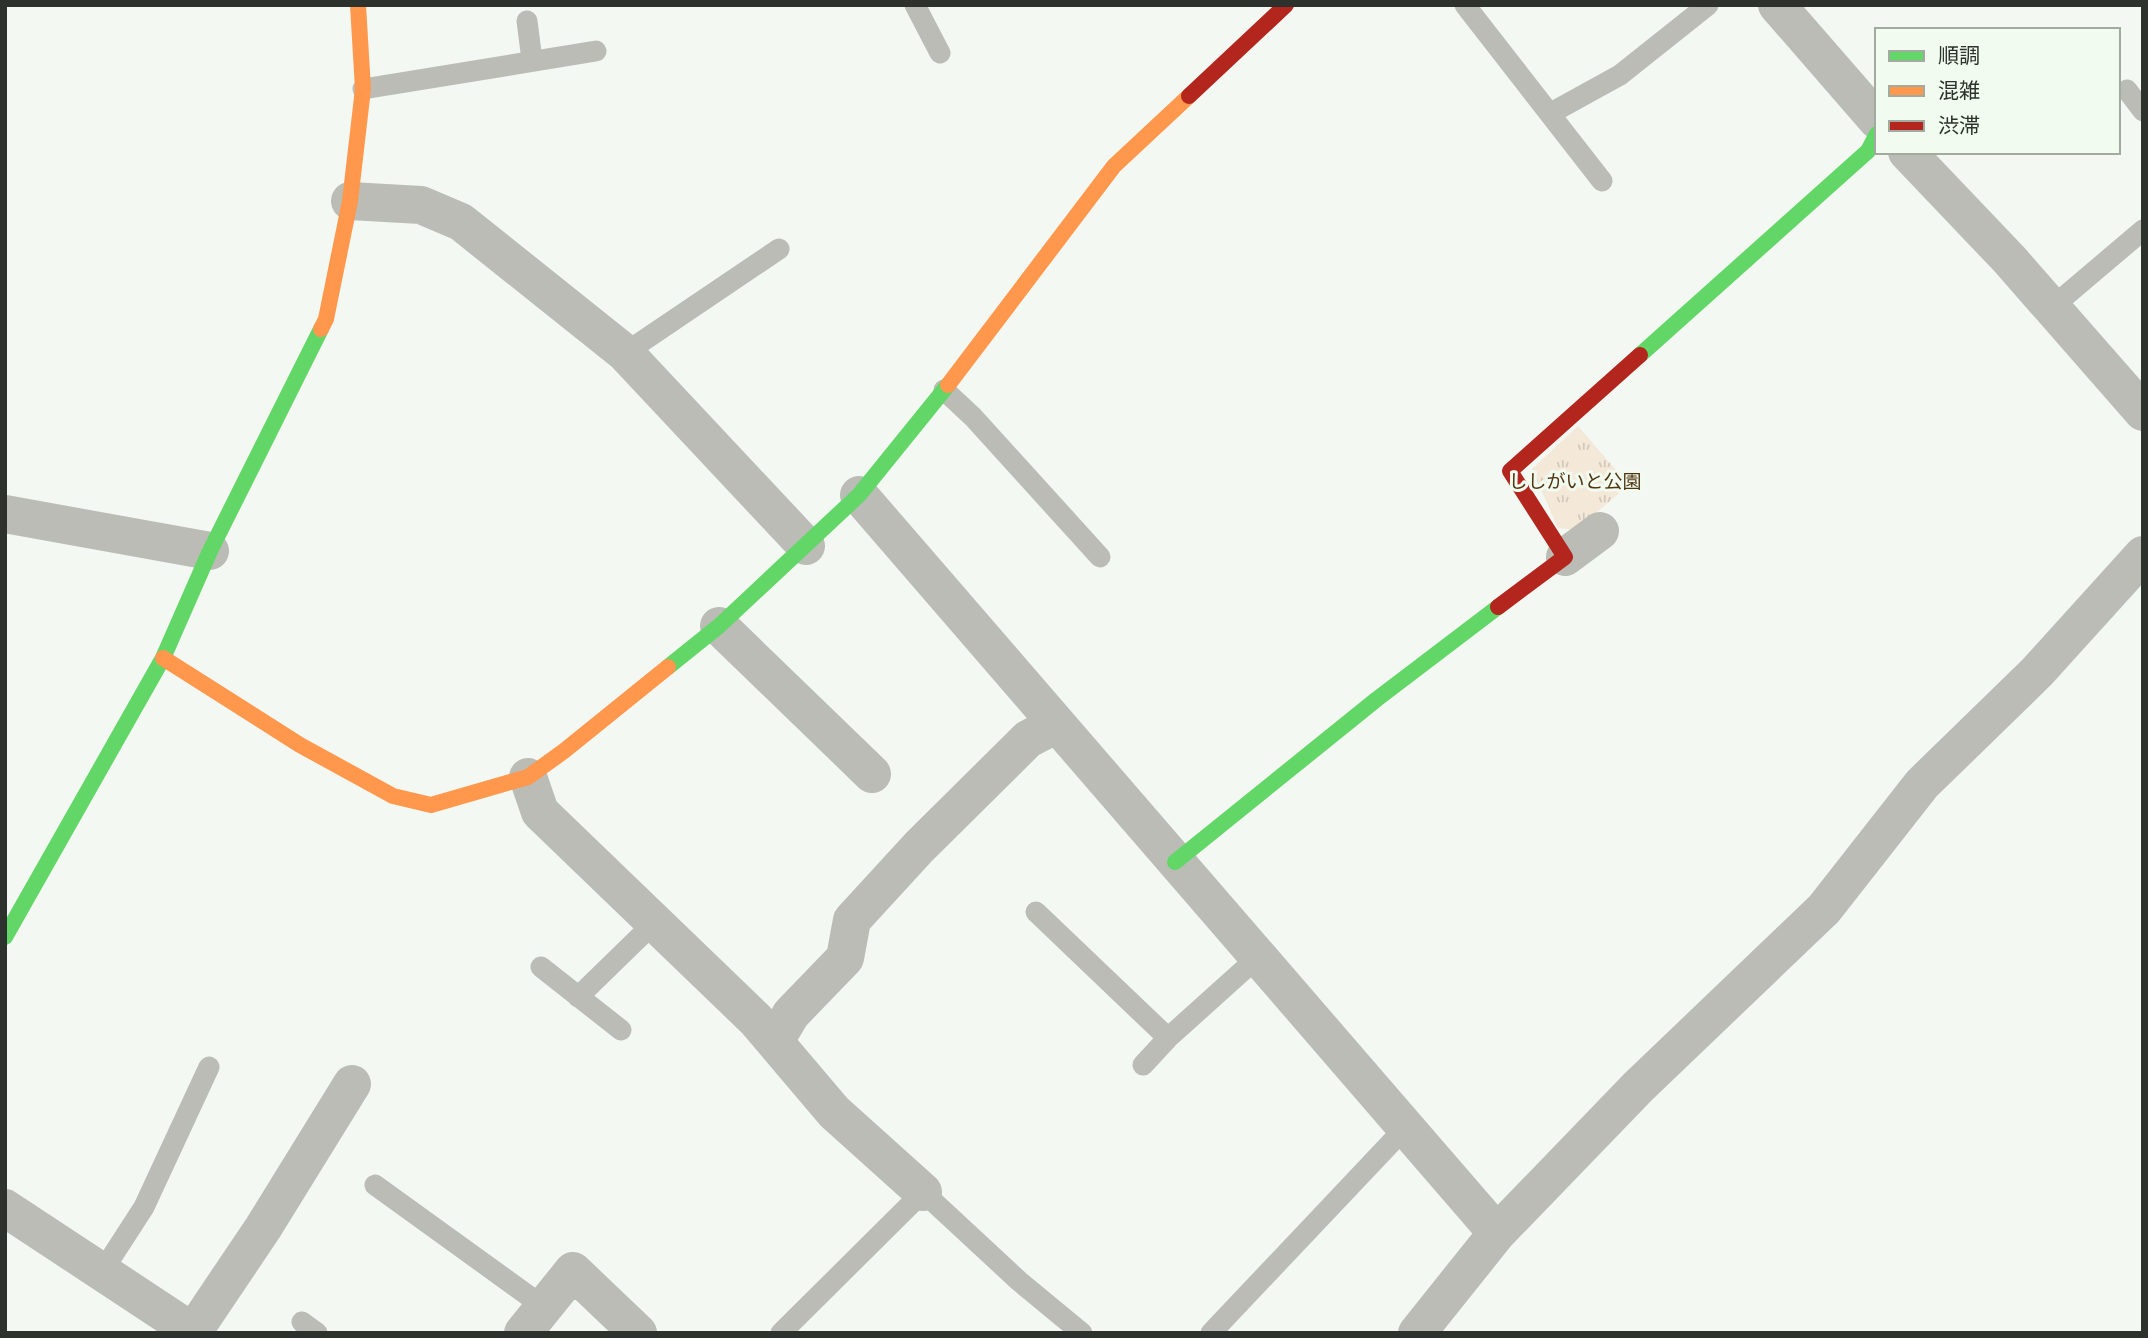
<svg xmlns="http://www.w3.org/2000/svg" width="2148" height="1338" viewBox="0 0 2148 1338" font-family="'Sofia Sans Condensed','Noto Sans JP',sans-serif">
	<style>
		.park { fill: url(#park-tufts) }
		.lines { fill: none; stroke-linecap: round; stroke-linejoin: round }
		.lane { stroke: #bbbcb6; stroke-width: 21 }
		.street { stroke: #bbbcb6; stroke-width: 38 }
		.fast { stroke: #63d668; stroke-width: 16 }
		.slow { stroke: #ff974d; stroke-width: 16 }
		.jam { stroke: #b3261e; stroke-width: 16 }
		.labels { text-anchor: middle; stroke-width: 6; stroke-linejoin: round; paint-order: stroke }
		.park-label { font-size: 19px; fill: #513511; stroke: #f1fbef }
	</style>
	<defs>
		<pattern id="park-tufts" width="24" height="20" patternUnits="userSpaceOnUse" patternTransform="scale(1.75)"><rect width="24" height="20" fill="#f4e9d9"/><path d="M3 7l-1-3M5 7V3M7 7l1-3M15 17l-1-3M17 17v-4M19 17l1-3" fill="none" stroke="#d2c8bb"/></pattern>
	</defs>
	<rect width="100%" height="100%" fill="#f3f8f2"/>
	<path class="park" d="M1578 426 1629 485 1576 530 1558 528 1532 469Z"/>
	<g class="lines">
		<path class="lane" d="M915 5 940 53
			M1465 5 1602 181
			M527 21 532 60
			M363 89 596 51
			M2127 90 2143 111
			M1551 113 1620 75 1708 5
			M2051 308 2143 230
			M625 353 779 249
			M944 390 973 417 1100 557
			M1036 912 1168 1038
			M541 967 621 1030
			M578 997 655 922
			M1143 1065 1168 1038 1258 957
			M375 1185 544 1307
			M102 1272 144 1207 209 1067
			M302 1322 317 1333
			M781 1333 923 1192 1019 1281 1082 1333
			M1211 1333 1405 1128"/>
		<path class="street" d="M1777 5 1877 120
			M1907 152 2009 259 2143 412
			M350 201 421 205 461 222 625 353 806 546
			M859 495 1497 1233
			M5 514 210 551
			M1565 557 1600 531
			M719 626 872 774
			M528 777 540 812 756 1020 834 1112 923 1192
			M775 1041 791 1014 845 958 852 920 919 847 1028 739 1057 724
			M5 1208 193 1332 263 1228 352 1084
			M523 1333 573 1271 638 1333
			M1417 1333 1497 1233 1638 1087 1824 909 1922 784 2037 672 2143 555"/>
		<path class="fast" d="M1640 355 1868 151 1877 134
			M668 667 719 626 859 495 948 385
			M1175 862 1377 699 1498 607
			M5 937 163 658 210 551 321 329"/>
		<path class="slow" d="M321 329 326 319 350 201 363 89 358 5
			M948 385 1114 166 1189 96
			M163 658 300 745 393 796 431 805 528 777 564 751 668 667"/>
		<path class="jam" d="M1189 96 1286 5
			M1498 607 1565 557 1510 471 1640 355"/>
	</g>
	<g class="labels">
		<g class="park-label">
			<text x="1575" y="488">ししがいと公園</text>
		</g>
	</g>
	<rect width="2148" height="1338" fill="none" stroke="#2e322d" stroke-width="14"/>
	<rect x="1875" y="28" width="245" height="126" fill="#f1fbef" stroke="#a3aba1" stroke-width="2"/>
	<rect x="1889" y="51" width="35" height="10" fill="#63d668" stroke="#a3aba1" stroke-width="2"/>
	<text x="1938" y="63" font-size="21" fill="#2e322d">順調</text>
	<rect x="1889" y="86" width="35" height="10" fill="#ff974d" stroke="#a3aba1" stroke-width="2"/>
	<text x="1938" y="98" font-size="21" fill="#2e322d">混雑</text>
	<rect x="1889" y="121" width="35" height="10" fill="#b3261e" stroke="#a3aba1" stroke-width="2"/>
	<text x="1938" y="133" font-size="21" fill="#2e322d">渋滞</text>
</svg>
